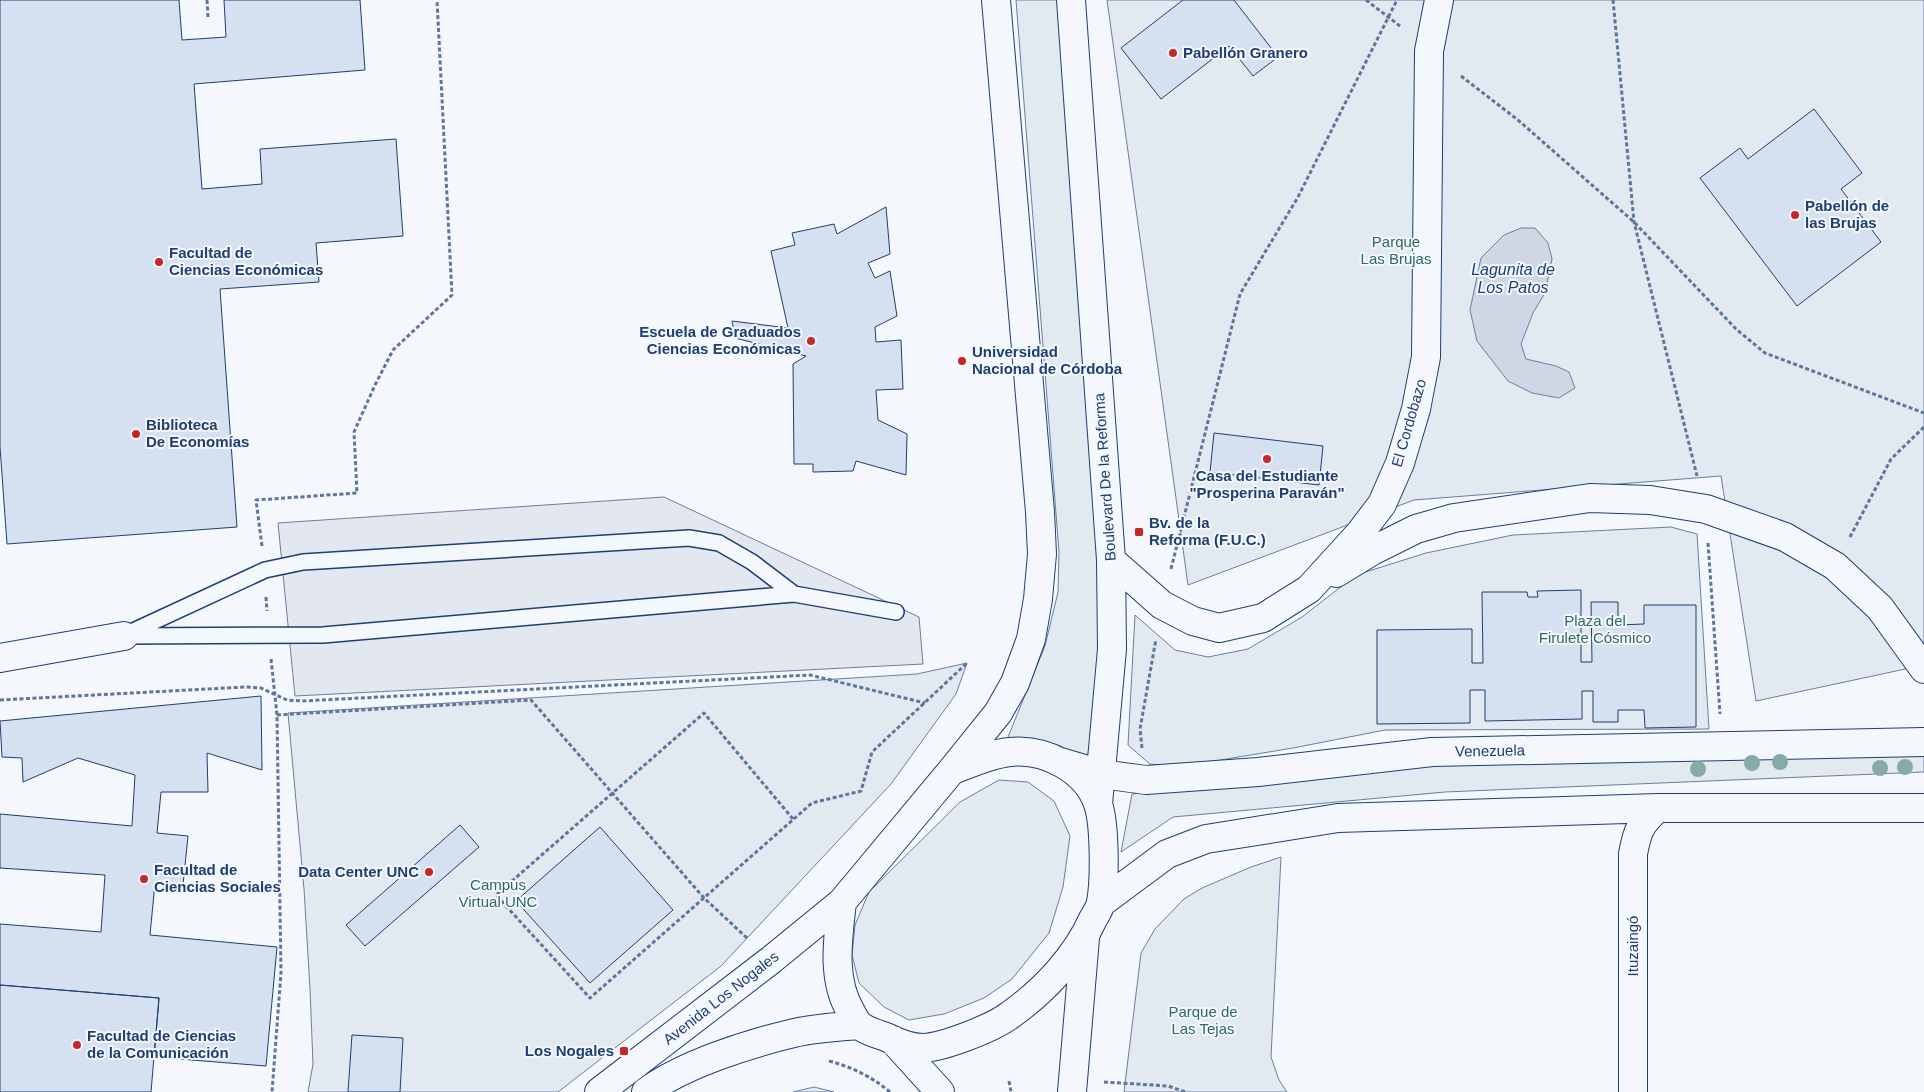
<svg xmlns="http://www.w3.org/2000/svg" width="1924" height="1092" viewBox="0 0 1924 1092" font-family="Helvetica,sans-serif">
	<style>
		.green { fill: #e3e9f0; stroke: #687fa3 }
		.parking { fill: #e3e8f0; stroke: #687fa3 }
		.water { fill: #cfd7e4; stroke: #687fa3 }
		.building { fill: #d5e0f0; stroke: #1d3f73 }
		.lines { fill: none; stroke-linecap: round; stroke-linejoin: round }
		.lane-casing { stroke: #1d3f73; stroke-width: 18 }
		.street-casing { stroke: #1d3f73; stroke-width: 30 }
		.path { stroke: #5e769c; stroke-width: 3; stroke-dasharray: 4 2.5; stroke-linecap: butt }
		.lane { stroke: #f4f7fb; stroke-width: 15 }
		.street { stroke: #f4f7fb; stroke-width: 28 }
		.tree { fill: #86aba6 }
		.poi-dot { fill: #c62828; stroke: #f4f7fb; stroke-width: 2 }
		.labels { text-anchor: middle; stroke-width: 4; stroke-linejoin: round; paint-order: stroke }
		.poi-label { font-size: 15px; font-weight: bold; fill: #1d3f73; stroke: #f4f7fb; text-anchor: start }
		.park-label { font-size: 15px; fill: #2c6c60; stroke: #f4f7fb }
		.street-label { font-size: 15px; fill: #1d3f73; stroke: #f4f7fb }
		.water-label { font-size: 16px; font-style: italic; fill: #1d3f73; stroke: #f4f7fb }
	</style>
	<rect width="100%" height="100%" fill="#f4f7fb"/>
	<path class="green" d="M1016 0H1062L1106 641 1095 762 1006 742 1045 646 1058 592 1059 552Z
		M1107 0H1924V665L1756 701 1721 476 1414 500 1188 585Z
		M1671 527 1697 534 1709 729 1385 730 1293 748 1178 767 1150 764 1128 745 1135 615 1175 650 1208 657 1248 649 1302 617 1356 575 1426 553 1513 535Z
		M967 663 956 694 891 784 721 966 558 1092H308L313 1064 310 989 304 889 288 713 917 674Z
		M1924 750V772L1445 792 1173 817 1121 852 1132 794 1377 767Z
		M999 780 1028 782 1054 801 1070 836 1063 887 1049 933 1012 979 984 998 944 1014 909 1020 884 1007 859 983 852 955 855 925 869 892 960 802Z
		M1281 857 1271 1057 1279 1080 1287 1092H1124L1141 953 1155 929 1184 899 1202 888 1251 867Z
		M814 1087 834 1092H793Z"/>
	<path class="parking" d="M664 497 919 617 923 664 295 696 278 523Z"/>
	<path class="water" d="M1521 228H1535L1548 243 1552 259 1545 293 1533 313 1521 344 1526 359 1556 366 1569 372 1575 388 1559 398 1532 393 1508 381 1477 341 1470 310 1481 258 1504 235Z"/>
	<path class="building" d="M0 0H179L182 40 226 37 224 0H360L365 70 194 84 202 189 262 184 260 149 396 139 403 236 316 243 319 282 220 289 237 527 7 544 0 447Z
		M1183 0H1234L1278 57 1253 76 1229 46 1161 99 1121 48Z
		M1814 109 1862 173 1841 189 1881 242 1797 306 1700 178 1740 148 1748 159Z
		M886 207 890 254 868 263 875 278 890 271 897 316 875 327 876 342 901 340 903 389 876 390 878 420 907 434 906 475 856 461 853 471 813 472V464H794L793 364 806 356 735 338 732 321 788 328 771 251 795 245 792 233 834 224 837 234Z
		M1214 433 1323 446 1319 485 1210 472Z
		M1581 590V662H1592L1591 602H1618V625L1644 624V605H1696V727L1645 728 1644 710H1618V722H1593V691H1582V719L1485 721V690H1470V723L1377 724V630L1472 629V663H1483L1482 592H1527L1528 597H1538L1537 591Z
		M261 696 262 770 207 753 208 792H161L157 833 188 836 183 885 155 883 150 935 277 947 266 1066 154 1057 159 998 0 985V924L101 932 105 875 0 868V814L132 826 135 775 78 758 23 782 22 758 2 757 0 721Z
		M460 825 479 847 365 946 346 925Z
		M600 827 673 910 590 983 516 901Z
		M0 985 159 998 151 1092H0Z
		M352 1035 403 1038 400 1092H348Z"/>
	<g class="lines">
		<defs>
			<path id="lane" d="M129 633 265 570 303 562 689 538 719 543 752 562 794 594
				M124 636 323 635 794 594 896 612"/>
			<path id="street" d="M1071 0 1111 560 1112 649 1098 804
				M1111 560 1162 605 1193 621 1219 628 1263 618 1309 589 1360 533 1382 504 1400 463 1416 409 1426 357 1429 51 1439 0
				M1336 573 1372 551 1416 529 1454 518 1590 498 1650 500 1706 509 1785 537 1835 566 1880 608 1924 669
				M0 658 124 636
				M1060 762 1101 774 1146 780 1258 772 1432 752 1924 742
				M842 902C838 938 831 979 851 1012 853 1016 856 1022 859 1025 866 1031 878 1034 886 1037 896 1042 912 1048 923 1048 944 1047 993 1028 1010 1015 1044 991 1076 957 1093 919 1096 914 1100 908 1101 902 1105 881 1105 824 1098 804 1087 770 1045 748 1010 752 990 754 971 763 953 770
				M1101 903 1167 854 1206 839 1338 818 1658 808H1924
				M893 1040 940 1092
				M599 1092 771 960 842 902 952 770 998 713 1015 683 1031 639 1038 599 1042 554 1040 512 996 0
				M646 1092C684 1064 748 1044 794 1033 815 1028 837 1027 859 1025
				M1072 1092 1085 938
				M1633 1092V854C1637 832 1640 823 1658 808"/>
		</defs>
		<use href="#lane" class="lane-casing"/>
		<use href="#street" class="street-casing"/>
		<path class="path" d="M207 0 208 17
			M1366 0 1400 26
			M1613 0 1634 222 1697 476
			M1461 76 1518 120 1634 222 1736 329 1765 353 1924 413
			M1850 537 1891 459 1924 427
			M1708 543 1720 714
			M262 546 256 500 357 493 354 432 375 385 393 350 452 295 437 0
			M1171 569 1240 294 1298 197 1397 0
			M266 597 267 611
			M271 659 277 715 281 973 272 1092
			M0 700 245 687 261 688 287 700 302 701 810 675 925 703
			M277 715 531 700 704 898 748 939
			M1142 748 1140 729 1156 639
			M793 819 704 713 496 895 590 998 812 803 861 791 872 752 967 663
			M829 1061C852 1067 872 1077 890 1092
			M1009 1081 1011 1092
			M1104 1082 1168 1086 1186 1092"/>
		<use href="#lane" class="lane"/>
		<use href="#street" class="street"/>
	</g>
	<g class="tree">
		<circle cx="1780" cy="762" r="8"/>
		<circle cx="1752" cy="763" r="8"/>
		<circle cx="1905" cy="767" r="8"/>
		<circle cx="1880" cy="768" r="8"/>
		<circle cx="1698" cy="769" r="8"/>
	</g>
	<g class="poi-dot">
		<circle cx="1173" cy="53" r="5"/>
		<circle cx="1795" cy="215" r="5"/>
		<circle cx="159" cy="262" r="5"/>
		<circle cx="811" cy="341" r="5"/>
		<circle cx="962" cy="361" r="5"/>
		<circle cx="136" cy="434" r="5"/>
		<circle cx="1267" cy="459" r="5"/>
		<rect x="1134" y="527" width="10" height="10" rx="2.5"/>
		<circle cx="429" cy="872" r="5"/>
		<circle cx="144" cy="879" r="5"/>
		<circle cx="77" cy="1045" r="5"/>
		<rect x="619" y="1046" width="10" height="10" rx="2.5"/>
	</g>
	<g class="labels">
		<g class="poi-label">
			<text x="1183" y="58">Pabellón Granero</text>
			<text x="1805" y="211">Pabellón de<tspan x="1805" dy="17">las Brujas</tspan></text>
			<text x="169" y="258">Facultad de<tspan x="169" dy="17">Ciencias Económicas</tspan></text>
			<text x="801" y="337" text-anchor="end">Escuela de Graduados<tspan x="801" dy="17">Ciencias Económicas</tspan></text>
			<text x="972" y="357">Universidad<tspan x="972" dy="17">Nacional de Córdoba</tspan></text>
			<text x="146" y="430">Biblioteca<tspan x="146" dy="17">De Economías</tspan></text>
			<text x="1267" y="481" text-anchor="middle">Casa del Estudiante<tspan x="1267" dy="17">"Prosperina Paraván"</tspan></text>
			<text x="1149" y="528">Bv. de la<tspan x="1149" dy="17">Reforma (F.U.C.)</tspan></text>
			<text x="154" y="875">Facultad de<tspan x="154" dy="17">Ciencias Sociales</tspan></text>
			<text x="419" y="877" text-anchor="end">Data Center UNC</text>
			<text x="87" y="1041">Facultad de Ciencias<tspan x="87" dy="17">de la Comunicación</tspan></text>
			<text x="614" y="1056" text-anchor="end">Los Nogales</text>
		</g>
		<g class="park-label">
			<text x="1396" y="247">Parque<tspan x="1396" dy="17">Las Brujas</tspan></text>
			<text x="1595" y="626">Plaza del<tspan x="1595" dy="17">Firulete Cósmico</tspan></text>
			<text x="498" y="890">Campus<tspan x="498" dy="17">Virtual UNC</tspan></text>
			<text x="1203" y="1017">Parque de<tspan x="1203" dy="17">Las Tejas</tspan></text>
		</g>
		<g class="street-label">
			<text transform="translate(1409 423) rotate(-74)" y="5">El Cordobazo</text>
			<text transform="translate(1105 477) rotate(-94)" y="5">Boulevard De la Reforma</text>
			<text transform="translate(1490 751) rotate(-1)" y="5">Venezuela</text>
			<text transform="translate(1633 946) rotate(-90)" y="5">Ituzaingó</text>
			<text transform="translate(721 998) rotate(-38)" y="5">Avenida Los Nogales</text>
		</g>
		<g class="water-label">
			<text x="1513" y="275">Lagunita de<tspan x="1513" dy="18">Los Patos</tspan></text>
		</g>
	</g>
</svg>
